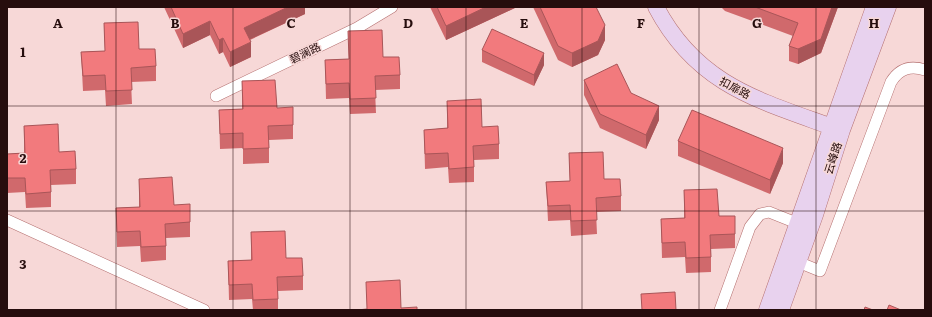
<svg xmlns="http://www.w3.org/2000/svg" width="932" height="317" viewBox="0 0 932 317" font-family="Literata,'Noto Sans SC',serif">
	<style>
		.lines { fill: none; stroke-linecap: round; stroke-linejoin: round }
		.street-casing { stroke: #b46f6f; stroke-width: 12 }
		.secondary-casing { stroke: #b46f6f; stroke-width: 17 }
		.street { stroke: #fff; stroke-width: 11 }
		.secondary { stroke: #e8d2ee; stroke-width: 16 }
		.wall { fill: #d0696c }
		.shaded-wall { fill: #a95558 }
		.building { fill: #f27a7d; stroke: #a95558 }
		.grid { fill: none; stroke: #260d0d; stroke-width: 1; stroke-opacity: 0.55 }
		.labels { text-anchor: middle; stroke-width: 3; stroke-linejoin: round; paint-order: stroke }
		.street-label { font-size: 11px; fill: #260d0d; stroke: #f7d8d7 }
		.grid-label { font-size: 13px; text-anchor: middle; font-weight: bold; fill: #260d0d; stroke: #f7d8d7; stroke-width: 3; stroke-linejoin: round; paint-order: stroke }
	</style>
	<rect width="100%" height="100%" fill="#f7d8d7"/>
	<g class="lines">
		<defs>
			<path id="street" d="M216 96 357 28 392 7
				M7 220 204 310
				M798 262 820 271 891 82C899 69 910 65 925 70
				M720 310 750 227 760 214 769 212 799 224"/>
			<path id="secondary" d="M656 7C698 87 762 101 840 130
				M767 310 874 7
				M781 310 815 215 842 130 888 7"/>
		</defs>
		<use href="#street" class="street-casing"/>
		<use href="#secondary" class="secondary-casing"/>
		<use href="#street" class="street"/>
		<use href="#secondary" class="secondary"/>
	</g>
	<path class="wall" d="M164 7H305V14L250 40 251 57 230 67 223 52 219 54 210 35 183 48Z
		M430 7H517L446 40Z
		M533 7H596L605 40 598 55 572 67 558 60Z
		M721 7H838L821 53 798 64 789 61V46L793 36 725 11Z
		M104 23 139 49 156 66V81L131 82 132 104 106 106 105 90 83 91 81 52 105 51Z
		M348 31 383 57 400 75V89L375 90 376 113 350 114 349 98 326 99 325 60 349 59Z
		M482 50 544 65 534 86 482 62Z
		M584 80 631 93 659 120 646 149 600 128 584 95Z
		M242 81 277 108 293 125V139L269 140V163L243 164V148L220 149 219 110 242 109Z
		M447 101 482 127 499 144V159L474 160V182L449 183 448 167 425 169 424 130 447 128Z
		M24 126 59 152 76 169V184L51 185V207L26 208 25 192 7 193V154L24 153Z
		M678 141 783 163 770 194 678 156Z
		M569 153 604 179 621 196V211L596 212 597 234 571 236 570 220 548 221 546 182 570 181Z
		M139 179 174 205 190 222V237L166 238V260L141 262 140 246 117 247 116 208 139 207Z
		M684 190 719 216H735V248L711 249V272L686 273 685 257 662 258 661 219 684 218Z
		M251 232 286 258 303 276V290L278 291V310H253L252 299 229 300 228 261 251 260Z"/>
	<path class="shaded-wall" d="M288 7H305V14L244 42V28Z
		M486 7H517L446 40V26Z
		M832 7H838L821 53 798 64V49Z
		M210 21V35L183 48V34Z
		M605 25V40L598 55 572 67V53Z
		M223 38V52L219 54V40Z
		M251 42V57L230 67V52Z
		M544 53V65L534 86V75Z
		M659 106V120L646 149V135Z
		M783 148V163L770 194V180Z"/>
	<path class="building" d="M171 7H288L244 28 251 42 230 52 223 38 219 40 210 21 183 34Z
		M437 7H486L446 26Z
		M540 7H596L605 25 598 41 572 53 558 46Z
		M755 7H832L821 39 798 49 789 46 798 23Z
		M138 22 139 49H155L156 66 131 68 132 90 106 91 105 75 83 76 81 52 105 51 104 23Z
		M492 29 544 53 534 75 482 50Z
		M382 30 383 57H399L400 75 375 76 376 98 350 99 349 83 326 84 325 60 349 59 348 31Z
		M617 64 631 93 659 106 646 135 600 114 584 80Z
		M275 80 277 108 293 107V125L268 126 269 148 243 149V133L220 134 219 110 243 109 242 81Z
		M481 99 482 127 498 126 499 144 473 146 474 167 449 169 448 153 425 154 424 130 448 128 447 101Z
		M692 110 783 148 770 180 678 141Z
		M58 124 59 152 75 151 76 169 50 170 51 192 26 194 25 178H7V154L25 153 24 126Z
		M603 152 604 179H620L621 196 596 198 597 220 571 221 570 205 548 206 546 182 570 181 569 153Z
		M172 177 174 205 190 204V222L165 224 166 246 141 247 140 231 117 232 116 208 140 207 139 179Z
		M717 189 719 216H735V234L710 235 711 257 686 258 685 242 662 243 661 219 685 218 684 190Z
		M285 231 286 258H302L303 276 277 277 278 299 253 300 252 284 229 285 228 261 252 260 251 232Z
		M400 280 401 308 417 307V310H357L367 309 366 282Z
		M675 292 676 310H642L641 294Z
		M889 305 901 310H887Z
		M865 307 873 310H864Z"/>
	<path class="grid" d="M116 7V310M233 7V310M350 7V310M466 7V310M582 7V310M699 7V310M816 7V310M7 106H925M7 211H925"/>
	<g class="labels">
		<g class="street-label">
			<text transform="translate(305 53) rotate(-26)" y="4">碧澜路</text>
			<text transform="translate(735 88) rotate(28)" y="4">扣扉路</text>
			<text transform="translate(833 158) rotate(-72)" y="4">云峰路</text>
		</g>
	</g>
	<g class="grid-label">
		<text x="58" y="28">A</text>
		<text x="175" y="28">B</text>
		<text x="291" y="28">C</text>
		<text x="408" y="28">D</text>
		<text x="524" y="28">E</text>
		<text x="641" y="28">F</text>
		<text x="757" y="28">G</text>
		<text x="874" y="28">H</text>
		<text x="23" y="57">1</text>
		<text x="23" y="163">2</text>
		<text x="23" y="269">3</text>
	</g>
	<rect width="932" height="317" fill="none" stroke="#260d0d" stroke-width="16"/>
</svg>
